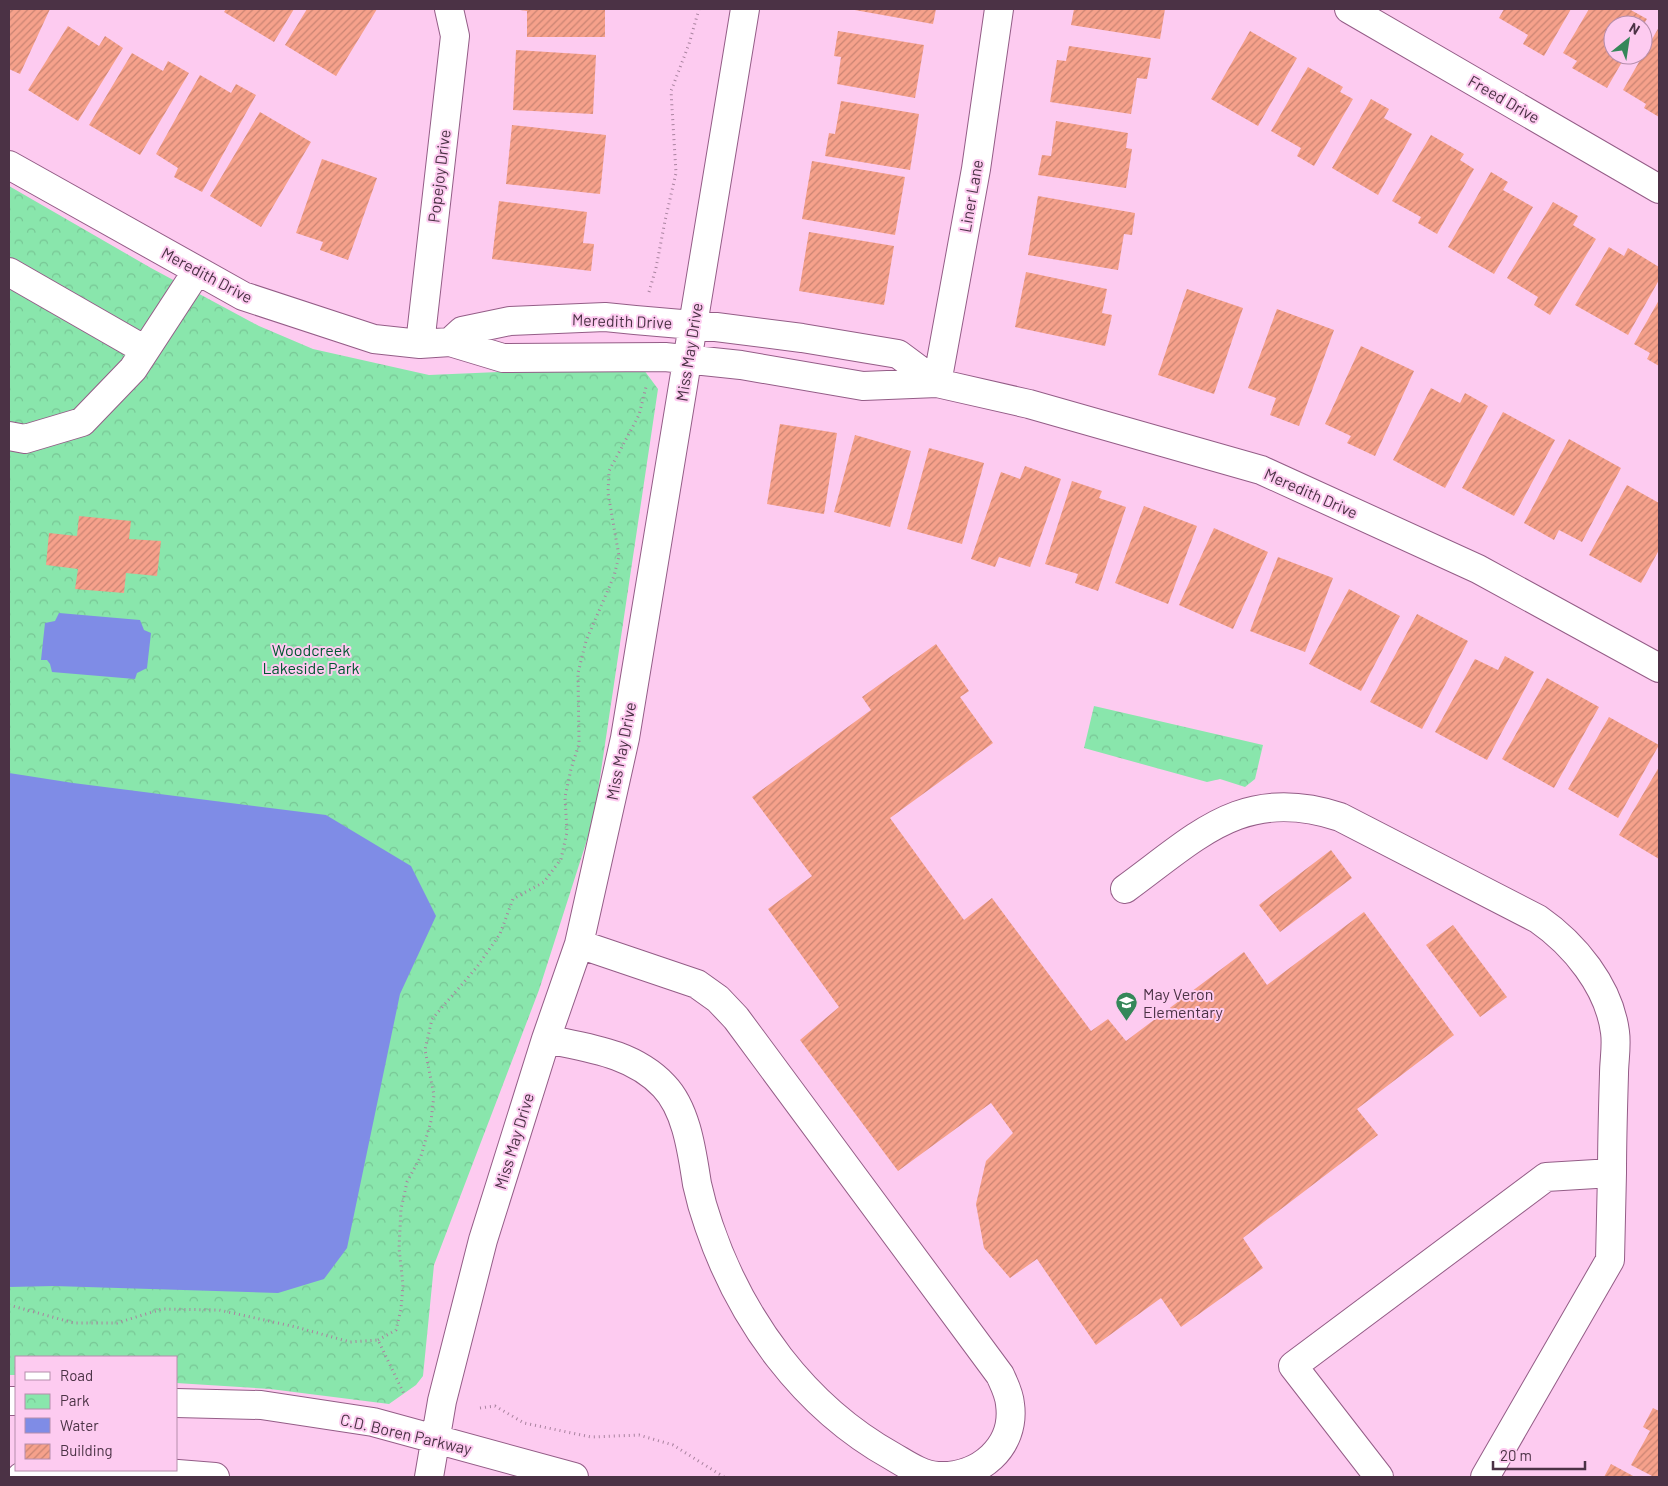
<svg xmlns="http://www.w3.org/2000/svg" width="1668" height="1486" viewBox="0 0 1668 1486" font-family="Barlow,sans-serif">
	<style>
		.park { fill: url(#park-crowns) }
		.water { fill: #7f8ce6 }
		.building { fill: url(#building-hatch) }
		.lines { fill: none; stroke-linecap: round; stroke-linejoin: round }
		.minor-casing { stroke: #945d87; stroke-width: 30 }
		.path { stroke: #a9839f; stroke-width: 3; stroke-dasharray: 1 4; stroke-linecap: butt }
		.minor { stroke: #fff; stroke-width: 28 }
		.labels { text-anchor: middle; stroke-width: 4; stroke-linejoin: round; paint-order: stroke }
		.street-label { font-size: 16px; fill: #4b3245; stroke: #fdcbf0 }
		.park-label { font-size: 16px; fill: #005730; stroke: #fdcbf0 }
		.poi-label { font-size: 16px; fill: #4b3245; stroke: #fdcbf0; text-anchor: start }
	</style>
	<defs>
		<pattern id="park-crowns" width="20" height="18" patternUnits="userSpaceOnUse" patternTransform="scale(1.25)"><rect width="20" height="18" fill="#89e6ac"/><path d="M2 6a3 3 0 1 1 6 0M12 15a3 3 0 1 1 6 0" fill="none" stroke="#78c695"/></pattern>
		<pattern id="building-hatch" width="6" height="6" patternUnits="userSpaceOnUse" patternTransform="scale(1.25)"><rect width="6" height="6" fill="#f6a18b"/><path d="M-1 1l2-2M0 6l6-6M5 7l2-2" fill="none" stroke="#c98473"/></pattern>
	</defs>
	<rect width="100%" height="100%" fill="#fdcbf0"/>
	<path class="park" d="M9 186 151 268 259 326 313 349 429 375 641 366 658 389 594 818 539 990 434 1265 423 1376 416 1385 389 1404 270 1389 176 1383V1357H16V1375H9Z
		M1094 706 1263 745 1255 779 1245 787 1220 779 1207 782 1084 748Z"/>
	<path class="water" d="M59 613 140 620 144 630 151 633 147 668 137 673 135 679 52 672 50 664 47 660H41L45 623 55 621Z
		M9 773 73 783 326 815 411 866 436 916 400 994 347 1248 324 1279 278 1293 54 1286 9 1287Z"/>
	<path class="building" d="M9 9H50L20 74 9 69Z
		M226 9H294L274 42 224 12Z
		M307 9H377L336 76 285 45Z
		M520 9H605V37H527V11L520 10Z
		M849 9H936L933 24Z
		M1074 9H1165L1160 39 1071 25Z
		M1504 9H1571L1544 56 1523 44 1528 35 1499 18Z
		M1589 9H1629L1647 19 1643 25H1613V55H1626L1607 88 1572 68 1577 61 1563 53Z
		M68 26 99 46 105 36 123 48 78 121 28 90Z
		M1659 27V117L1644 108 1646 104 1623 90Z
		M838 31 924 45 915 98 837 84 841 57 834 56Z
		M1250 31 1297 58 1258 126 1211 99Z
		M1069 46 1151 58 1147 79 1137 78 1131 114 1050 102 1057 60 1066 61Z
		M516 50 596 55 593 114 513 110Z
		M132 53 163 71 168 61 189 73 140 155 89 125Z
		M1308 67 1343 87 1340 92 1353 99 1314 166 1297 156 1301 148 1271 131Z
		M200 75 231 93 236 84 256 95 202 192 174 177 178 168 156 154Z
		M1371 99 1389 109 1384 118 1412 134 1378 195 1332 168Z
		M841 101 919 114 910 170 825 156 829 133 835 134Z
		M260 112 311 142 261 227 210 196Z
		M1056 121 1128 133 1126 148 1132 149 1126 188 1038 175 1042 155 1051 156Z
		M512 125 606 135 600 194 506 184Z
		M1431 135 1464 154 1460 160 1474 169 1437 234 1418 223 1421 217 1392 201Z
		M322 159 377 178 348 260 320 250 323 242 296 233Z
		M812 161 905 177 895 235 802 219Z
		M1491 172 1508 182 1503 190 1533 207 1494 274 1448 247Z
		M1038 196 1135 213 1132 235 1124 234 1118 270 1028 255Z
		M499 201 587 212 583 243 594 244 591 271 492 259Z
		M1553 202 1578 216 1573 225 1596 239 1550 315 1534 305 1538 297 1507 278Z
		M809 232 894 246 884 305 799 291Z
		M1609 247 1624 256 1628 248 1659 267V280L1628 335 1575 305Z
		M1026 272 1107 289 1102 313 1112 315 1105 346 1015 327Z
		M1187 289 1243 308 1214 394 1158 375Z
		M1659 300V366L1647 359 1650 353 1634 344Z
		M1277 309 1334 330 1299 426 1270 415 1276 398 1248 388Z
		M1361 346 1414 371 1375 456 1347 443 1351 436 1325 424Z
		M1431 388 1460 403 1465 393 1488 406 1445 488 1393 460Z
		M1503 412 1555 440 1514 516 1462 488Z
		M780 424 837 433 824 514 767 504Z
		M855 435 911 451 890 527 834 512Z
		M1569 439 1621 468 1582 542 1559 530 1554 540 1524 523Z
		M929 448 984 463 962 544 907 529Z
		M1025 466 1061 479 1030 567 999 557 995 567 971 559 1001 472 1020 479Z
		M1072 481 1102 491 1099 498 1126 507 1098 591 1075 583 1078 574 1045 564Z
		M1627 485 1659 503V550L1641 583 1589 555Z
		M1144 506 1197 526 1168 604 1115 583Z
		M79 516 131 521 129 539 161 541 157 576 126 573 124 593 75 589 78 569 46 565 49 533 77 536Z
		M1214 528 1268 552 1233 629 1179 605Z
		M1278 557 1333 578 1305 652 1250 631Z
		M1349 589 1400 616 1361 691 1309 664Z
		M1417 614 1468 641 1422 729 1370 702Z
		M936 644 969 691 960 697 993 743 890 818 964 920 992 898 1091 1031 1108 1019 1126 1041 1244 952 1267 985 1364 912 1454 1035 1357 1109 1378 1135 1243 1238 1263 1268 1181 1327 1161 1298 1096 1345 1037 1259 1010 1278 984 1248 976 1204 986 1161 1013 1133 991 1103 898 1171 800 1040 839 1007 768 909 812 876 752 797 871 710 862 697Z
		M1505 656 1534 672 1487 760 1435 732 1475 659 1498 670Z
		M1547 678 1599 707 1554 788 1502 759Z
		M1609 717 1659 745 1618 818 1568 789Z
		M1659 767V859L1619 835Z
		M1331 850 1352 878 1280 932 1259 905Z
		M1453 925 1507 997 1480 1017 1426 945Z
		M1653 1408 1659 1411V1477H1654L1631 1465 1650 1431 1643 1427Z
		M1611 1464 1635 1477H1604Z"/>
	<g class="lines">
		<defs>
			<path id="minor" d="M1349 9 1659 189
				M9 165 243 296 374 339 420 344 450 342 503 358 665 357 741 365 863 386 937 383 1029 404 1261 470 1478 569 1659 668
				M9 272 145 350
				M450 342 462 331 510 321 605 317 635 320 716 327 802 338 898 354 937 383
				M420 344 455 36 449 9
				M937 383 976 169 999 9
				M9 436 25 439 82 422 133 369 197 271
				M1125 889C1198 836 1243 785 1340 817L1538 919C1574 944 1609 986 1615 1032 1617 1046 1614 1061 1614 1074 1613 1107 1612 1140 1612 1173
				M546 1039C588 1048 633 1053 664 1086 687 1110 692 1153 697 1184 700 1198 704 1212 709 1226 741 1320 804 1407 892 1456 906 1464 921 1475 938 1476 979 1478 1016 1447 1010 1404 1009 1393 1004 1384 1000 1375L736 1018 718 999 697 984 579 944
				M9 1401H16
				M176 1403 261 1405 373 1422 574 1477
				M21 1477 128 1470 215 1477
				M429 1477 442 1401 483 1240 546 1039 579 944 625 738 745 9
				M1379 1477 1293 1366 1546 1177 1612 1173 1610 1260 1485 1477"/>
		</defs>
		<use href="#minor" class="minor-casing"/>
		<path class="path" d="M649 292 656 268 665 221 676 173 671 91 689 44 699 9
			M9 1305 74 1323H117L162 1309 219 1310 296 1327 350 1342 378 1340 404 1394
			M378 1340 396 1330 401 1309 403 1285 399 1248 401 1209 407 1182 421 1156 431 1121 434 1095 425 1050 432 1019 477 967 500 934 513 899 544 882 561 859 567 832 565 797 571 769 579 744 578 673 586 641 614 576 619 556 608 493 609 471 639 415 646 387
			M480 1408 495 1406 524 1423 591 1437 639 1435 673 1445 724 1477"/>
		<use href="#minor" class="minor"/>
	</g>
	<defs>
		<symbol id="school-pin" viewBox="-11 -11 22 30"><path d="M0 17L-7.5 6A9.5 9.5 0 1 1 7.5 6Z" fill="#358759" stroke="#fdcbf0"/><path d="M0-5L7-2L0 1L-7-2ZM-4 1L0 2.5L4 1V4Q0 6-4 4Z" fill="#fff"/></symbol>
	</defs>
	<g fill-rule="evenodd">
		<use href="#school-pin" x="1114" y="990" width="25" height="34"/>
	</g>
	<g class="labels">
		<g class="street-label">
			<text transform="translate(1504 99) rotate(30)" y="6">Freed Drive</text>
			<text transform="translate(439 176) rotate(-83)" y="6">Popejoy Drive</text>
			<text transform="translate(971 196) rotate(-80)" y="6">Liner Lane</text>
			<text transform="translate(207 275) rotate(28)" y="6">Meredith Drive</text>
			<text transform="translate(622 321) rotate(2)" y="6">Meredith Drive</text>
			<text transform="translate(689 352) rotate(-81)" y="6">Miss May Drive</text>
			<text transform="translate(1311 493) rotate(24)" y="6">Meredith Drive</text>
			<text transform="translate(621 751) rotate(-79)" y="6">Miss May Drive</text>
			<text transform="translate(514 1141) rotate(-73)" y="6">Miss May Drive</text>
			<text transform="translate(406 1434) rotate(13)" y="6">C.D. Boren Parkway</text>
		</g>
		<g class="park-label">
			<text x="311" y="656">Woodcreek<tspan x="311" dy="18">Lakeside Park</tspan></text>
		</g>
		<g class="poi-label">
			<text x="1143" y="1000">May Veron<tspan x="1143" dy="18">Elementary</tspan></text>
		</g>
	</g>
	<rect width="1668" height="1486" fill="none" stroke="#4b3245" stroke-width="20"/>
	<rect x="15" y="1356" width="162" height="115" fill="#fdcbf0" stroke="#b68eac"/>
	<rect x="25" y="1372" width="25" height="8" fill="#ffffff" stroke="#b68eac"/>
	<text x="60" y="1381" font-size="15" fill="#4b3245">Road</text>
	<rect x="25" y="1394" width="25" height="15" fill="url(#park-crowns)" stroke="#b68eac"/>
	<text x="60" y="1406" font-size="15" fill="#4b3245">Park</text>
	<rect x="25" y="1418" width="25" height="15" fill="#7f8ce6" stroke="#b68eac"/>
	<text x="60" y="1431" font-size="15" fill="#4b3245">Water</text>
	<rect x="25" y="1444" width="25" height="15" fill="url(#building-hatch)" stroke="#b68eac"/>
	<text x="60" y="1456" font-size="15" fill="#4b3245">Building</text>
	<g transform="translate(1628 40) rotate(30)"><circle r="24" fill="#fdcbf0" stroke="#b68eac"/>
	<path d="M0-4L9 19L0 12L-9 19Z" fill="#358759"/>
	<text y="-8" font-size="14" font-weight="bold" text-anchor="middle" fill="#4b3245">N</text>
	</g>
	<path d="M1493 1461v8h92v-8" fill="none" stroke="#4b3245" stroke-width="2.5"/>
	<text x="1500" y="1461" font-size="15" fill="#4b3245" stroke="#fdcbf0" stroke-width="4" paint-order="stroke">20 m</text>
</svg>
